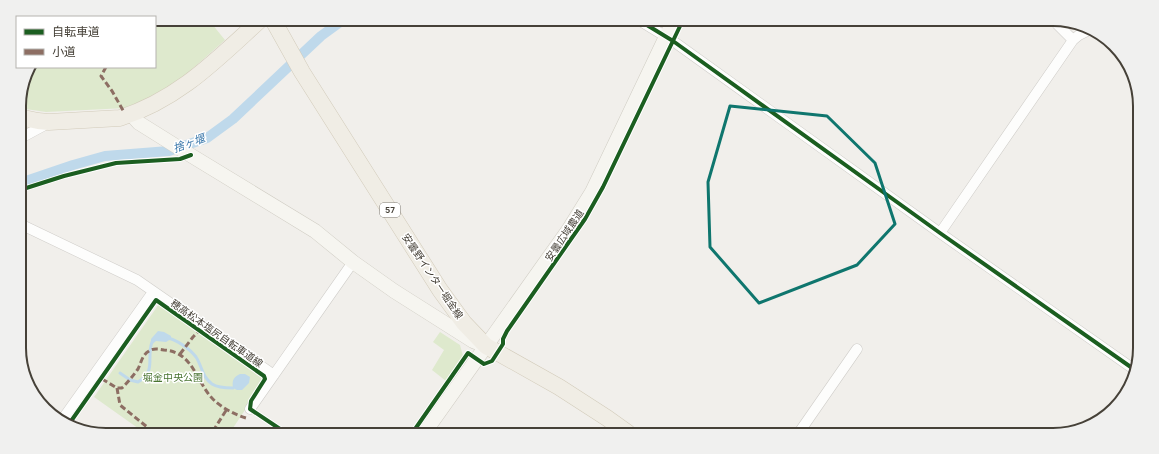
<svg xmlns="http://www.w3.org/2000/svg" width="1159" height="454" viewBox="0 0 1159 454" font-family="Manrope,'Noto Sans JP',sans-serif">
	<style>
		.green { fill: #dee9cd }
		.water { fill: #bfd9eb }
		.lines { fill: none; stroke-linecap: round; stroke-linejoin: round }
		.stream { stroke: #bfd9eb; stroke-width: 3 }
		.canal { stroke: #bfd9eb; stroke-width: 10 }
		.street-casing { stroke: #cfcdc9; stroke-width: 11 }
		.secondary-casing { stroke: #cfccc3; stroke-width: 15 }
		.primary-casing { stroke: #d2cbba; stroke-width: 17 }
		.street { stroke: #fdfdfc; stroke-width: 10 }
		.secondary { stroke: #f6f5f0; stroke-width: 14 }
		.primary { stroke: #f0ede5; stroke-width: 16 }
		.quiet { stroke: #8d6e63; stroke-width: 3; stroke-dasharray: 6 3; stroke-linecap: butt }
		.cycleway-casing { stroke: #fff; stroke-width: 6 }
		.cycleway { stroke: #1b5e20; stroke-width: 4 }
		.marked { fill: none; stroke: #0f766e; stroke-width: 3; stroke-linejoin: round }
		.labels { text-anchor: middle; stroke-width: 3; stroke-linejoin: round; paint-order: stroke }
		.shield { fill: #fff; stroke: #7e7a74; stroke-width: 1 }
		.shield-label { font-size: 9px; font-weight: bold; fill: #464138 }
		.street-label { font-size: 10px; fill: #464138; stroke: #fff }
		.park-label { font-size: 10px; fill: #487330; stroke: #fff }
		.water-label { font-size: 11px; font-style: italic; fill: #3977aa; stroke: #fff }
		.rim { fill: none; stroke: #464138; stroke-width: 2 }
	</style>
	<rect width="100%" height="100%" fill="#f1efeb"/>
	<path class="green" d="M155 19H208L225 40 182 78 149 99 126 108 46 112 19 108V100L29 67H155Z
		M159 304 263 376V379L249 400V404L231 431H142L94 397Z
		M440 332 460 345 463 356 446 381 432 370 444 350 433 342Z"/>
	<path class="water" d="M158 331 164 332 171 336V339L166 342 156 341 151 345V339Z
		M240 374H245L250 377 249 383 242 390H237L233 388C232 381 233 377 240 374Z"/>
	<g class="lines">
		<path class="stream" d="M168 338C177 340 190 349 196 357 202 366 202 377 212 384 218 388 226 388 233 388
			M120 373 130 380 138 382C157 371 146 358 152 342"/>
		<path class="canal" d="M20 183 73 165 105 156 169 151 207 138 233 119 321 36 343 20"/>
		<defs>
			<path id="street" d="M642 22 673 41 940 233 1135 370
				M1057 24 1073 40
				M19 139 43 126 49 122
				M20 224 137 280 274 375
				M940 233 1073 40 1079 35 1089 30
				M250 409 353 262
				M62 420 153 292
				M798 434 857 349"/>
			<path id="secondary" d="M131 114 139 123 187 153 315 231 353 262 394 291 473 341 483 345
				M425 432 569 229 592 192 673 22"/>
			<path id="primary" d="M273 20 302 72 414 249 440 290 464 323 486 346 559 387 607 418 628 433
				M19 117 38 121 49 122 120 118C179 99 216 60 260 20"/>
		</defs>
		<use href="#street" class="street-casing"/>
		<use href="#secondary" class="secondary-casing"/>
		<use href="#primary" class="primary-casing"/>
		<use href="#street" class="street"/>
		<use href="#secondary" class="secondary"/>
		<use href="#primary" class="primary"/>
		<path class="quiet" d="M106 67 101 76 112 91 124 112
			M180 354 193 337 200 330
			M102 379 117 388H122C128 382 133 376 138 369 141 363 142 355 149 351 153 348 159 349 164 350 195 352 196 385 216 402 224 409 236 415 246 418
			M117 388 120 405 152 431
			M213 431 227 409"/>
		<defs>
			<path id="cycleway" d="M642 22 673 41 940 233 1135 370
				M20 190 64 176 116 163 180 159 191 155
				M69 424 156 300 264 376 265 379 251 401 250 409 283 431
				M413 432 468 353 484 364 492 361 503 344V339L507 331 585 219 603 187 682 22"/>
		</defs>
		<use href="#cycleway" class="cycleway-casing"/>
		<use href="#cycleway" class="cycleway"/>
	</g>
	<path class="marked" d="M730 106 827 116 875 163 895 224 857 265 759 303 710 247 708 182Z"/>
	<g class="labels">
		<rect class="shield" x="380" y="203" width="20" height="14" rx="3"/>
		<g class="shield-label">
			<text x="390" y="213">57</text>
		</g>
		<g class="street-label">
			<text transform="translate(564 235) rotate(-56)" y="4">安曇広域農道</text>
			<text transform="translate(433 276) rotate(56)" y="4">安曇野インター堀金線</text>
			<text transform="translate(217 333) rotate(35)" y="4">穂高松本塩尻自転車道線</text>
		</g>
		<g class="park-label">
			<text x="173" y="381">堀金中央公園</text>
		</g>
		<g class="water-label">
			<text transform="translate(189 143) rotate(-20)" y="4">捨ヶ堰</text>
		</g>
	</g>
	<path d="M0 0H1159V454H0ZM106 26H1053A80 80 0 0 1 1133 106V348A80 80 0 0 1 1053 428H106A80 80 0 0 1 26 348V106A80 80 0 0 1 106 26Z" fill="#f0f0ef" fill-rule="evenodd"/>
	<path class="rim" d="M106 26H1053A80 80 0 0 1 1133 106V348A80 80 0 0 1 1053 428H106A80 80 0 0 1 26 348V106A80 80 0 0 1 106 26Z"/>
	<rect x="16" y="16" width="140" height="52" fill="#ffffff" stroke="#b5b3af"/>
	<rect x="24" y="29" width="20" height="6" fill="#1b5e20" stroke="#b5b3af"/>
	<text x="52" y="36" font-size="12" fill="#464138">自転車道</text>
	<rect x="24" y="49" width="20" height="6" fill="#8d6e63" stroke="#b5b3af"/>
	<text x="52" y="56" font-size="12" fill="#464138">小道</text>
</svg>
